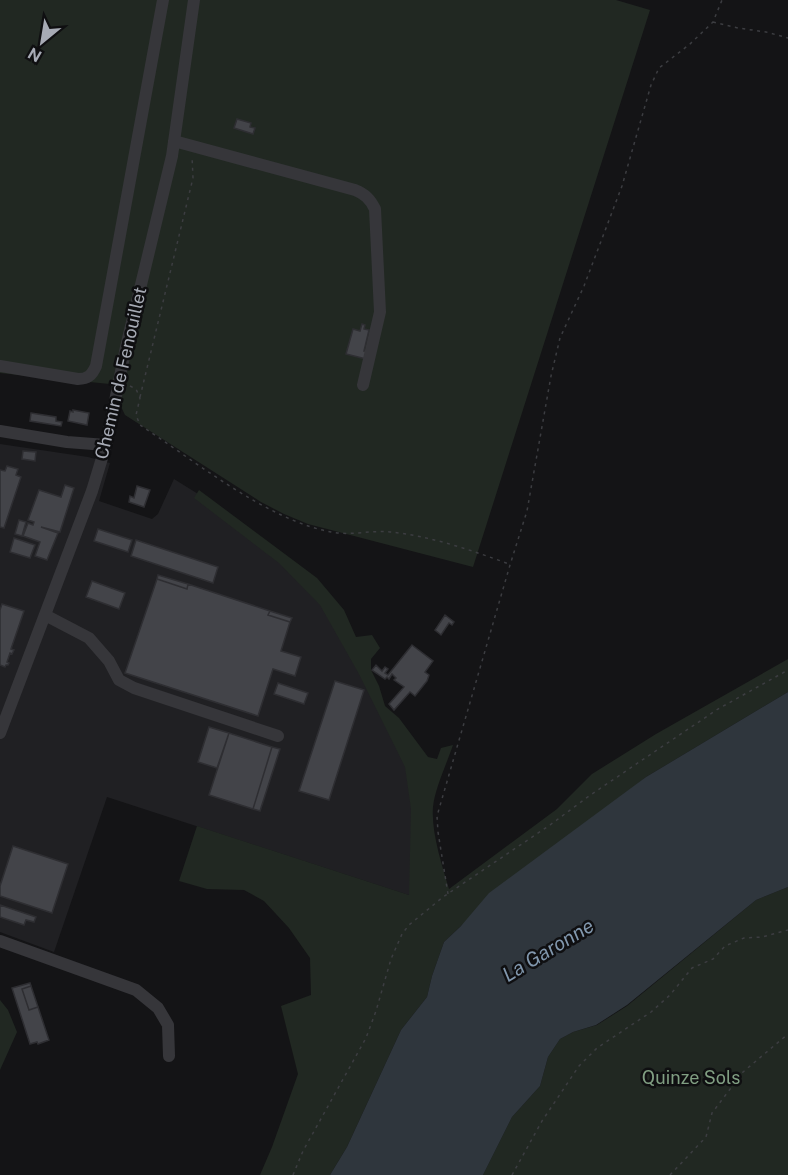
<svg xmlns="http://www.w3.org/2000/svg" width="788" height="1175" viewBox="0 0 788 1175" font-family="'Public Sans',sans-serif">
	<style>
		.built { fill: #202023 }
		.green { fill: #212822 }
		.water { fill: #2f363d }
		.building { fill: #434449; stroke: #2e2e32; stroke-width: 1.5 }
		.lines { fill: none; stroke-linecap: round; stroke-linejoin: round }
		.path { stroke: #3c3d41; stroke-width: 1.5; stroke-dasharray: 3 4.5; stroke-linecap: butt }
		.minor { stroke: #36363a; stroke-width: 12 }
		.labels { text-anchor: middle; stroke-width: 5; stroke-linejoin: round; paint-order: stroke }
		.street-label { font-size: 18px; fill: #a7abb5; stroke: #0f0f11 }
		.park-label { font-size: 18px; fill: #809e82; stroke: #0f0f11 }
		.water-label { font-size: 20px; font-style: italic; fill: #8197ad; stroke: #0f0f11 }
	</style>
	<rect width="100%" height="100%" fill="#141416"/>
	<path class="built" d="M0 444 88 457 110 463 99 501 152 519 158 514 174 479 219 507 327 593 429 799 430 902 107 797 54 952 0 932Z"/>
	<path class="green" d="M0 0H616L650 10 473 567 308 524 284 514 261 502 125 415 110 384 0 373Z
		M199 490 317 578 344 610 356 637 372 635 380 648 371 659V670L379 686 385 706 399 718 428 757 437 759 441 748 453 745C447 763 435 788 433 807 431 832 442 865 449 889L557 809 592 774 656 734 788 659V692L646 777 461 926 444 942 432 976 427 997 401 1030 347 1147 330 1175H260L272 1147 298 1074 281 1006 311 995 310 958 289 928 264 901 244 890 207 889 179 881 197 826 409 895 411 809 405 767 359 674 320 605 279 563 194 498Z
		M788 887V1175H483L512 1117 540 1086 548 1057 560 1039 573 1032 597 1025 627 1006 756 900Z
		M0 1000 8 1010 17 1032 0 1070Z"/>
	<path class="water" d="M788 692V887L756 900 627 1005 596 1025 573 1032 560 1039 548 1057 540 1086 512 1117 483 1175H330L347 1147 401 1030 427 997 432 976 444 942 461 926 489 893 646 777Z"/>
	<path class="building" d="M237 119 251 123 250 127 255 128 253 134 234 128Z
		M362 324 365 325 364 329 369 330 364 351H368L366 359 346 354 353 329 360 331Z
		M73 410 89 413 87 425 68 421 70 411 73 412Z
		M31 413 56 417V421L62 422 61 426 30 421Z
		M23 451 36 452 35 461 22 459Z
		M7 466 18 469 16 475 21 477 4 528 0 527V470L5 471Z
		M65 485 74 488 60 532 41 527 58 533 47 560 35 556 40 542 23 536 28 523 33 525 34 522 28 520 39 490 61 497Z
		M137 486 150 490 144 507 129 502 130 496 134 498Z
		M19 520 26 522 22 536 15 534Z
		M98 529 132 540 128 552 94 541Z
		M14 538 35 545 30 558 10 552Z
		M136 540 218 567 213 583 131 556Z
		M158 575 188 584 187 589 157 579Z
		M157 579 187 589 188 584 270 611 268 615 290 622 281 651 301 657 295 676 273 669 258 716 125 673Z
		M92 581 125 593 119 609 86 597Z
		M2 604 24 611 11 649 14 650 12 654 10 653 7 662 9 663 8 665H6L5 667 0 665V610Z
		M270 611 292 618 290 622 268 615Z
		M445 615 454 622 452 625 449 623 441 635 435 630Z
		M412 645 433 661 425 672 429 675 427 681 415 696 410 692 394 710 389 704 404 687 394 680 396 678 392 674 389 679 387 677 385 679 372 670 376 665 382 671 385 667 388 669 385 673 388 675Z
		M335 681 364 690 329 800 299 791Z
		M278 683 308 693 304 704 274 694Z
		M209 727 229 733 217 768 198 762Z
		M229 733 272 747 253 809 209 795Z
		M272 747 280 749 260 811 253 809Z
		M13 846 68 864 52 913 0 896V886Z
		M0 905 36 917 34 922 26 920 24 925 0 917Z
		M30 983 31 986 22 989 29 1010 38 1007 49 1040 38 1044 37 1042 30 1044 12 988Z
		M31 986 38 1007 29 1010 22 989Z"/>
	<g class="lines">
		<path class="path" d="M713 22 738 28 766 32 788 38
			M130 386 136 389 140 398 136 415 140 425C195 461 267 520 331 532 350 536 370 530 390 532 427 535 474 551 509 564
			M140 397 193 178 192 156
			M448 894 438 832 437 816 510 565 527 511 551 376 560 338 584 286 622 186 651 85 659 68 690 44 713 22 722 0
			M293 1175 303 1151 366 1038 376 1011 391 959 402 934 409 925 443 897 550 825 589 796 660 748 718 709 788 670
			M512 1175 542 1121 579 1066 597 1048 651 1012 670 995 692 968 713 959 725 946 744 938 762 937 788 930
			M670 1175 706 1137 712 1113 743 1072 788 1034"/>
		<path class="minor" d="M174 141 355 190C365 194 370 199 375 209L380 312 363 385
			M0 366 78 379C88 379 92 375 96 366L163 0
			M0 431 67 442 106 445
			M45 615 89 638 109 661 119 680 134 688 278 736
			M0 733 92 491 106 445 126 347 172 156 194 0
			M0 941 136 990 158 1008 168 1025 169 1056"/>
	</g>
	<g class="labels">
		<g class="street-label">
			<text transform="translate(121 373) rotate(-77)" y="6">Chemin de Fenouillet</text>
		</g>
		<g class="park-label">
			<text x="691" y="1084">Quinze Sols</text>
		</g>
		<g class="water-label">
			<text transform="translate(548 950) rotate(-31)" y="7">La Garonne</text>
		</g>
	</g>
	<g transform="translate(42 42) rotate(210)" stroke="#0f0f11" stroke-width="4.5" paint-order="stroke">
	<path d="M0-4.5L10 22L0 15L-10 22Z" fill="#a7abb5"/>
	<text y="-9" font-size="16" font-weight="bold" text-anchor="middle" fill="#a7abb5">N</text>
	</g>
</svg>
